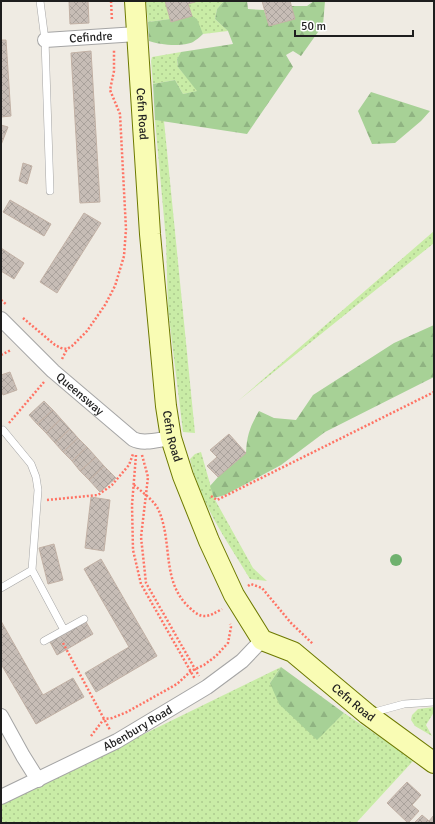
<svg xmlns="http://www.w3.org/2000/svg" width="435" height="824" viewBox="0 0 435 824" font-family="Signika,sans-serif">
	<style>
		.grass { fill: url(#grass-dots) }
		.forest { fill: url(#forest-firs) }
		.building { fill: url(#building-cross-hatch); stroke: #c2b1a5 }
		.lines { fill: none; stroke-linecap: round; stroke-linejoin: round }
		.lane-casing { stroke: #a5a5a5; stroke-width: 8 }
		.street-casing { stroke: #a5a5a5; stroke-width: 16 }
		.secondary-casing { stroke: #6d7900; stroke-width: 22 }
		.path { stroke: #ff7364; stroke-width: 2.5; stroke-dasharray: 2 2; stroke-linecap: butt }
		.lane { stroke: #fff; stroke-width: 7 }
		.street { stroke: #fff; stroke-width: 14 }
		.secondary { stroke: #f9fcb4; stroke-width: 20 }
		.tree { fill: #6fb16e }
		.labels { text-anchor: middle; stroke-width: 3; stroke-linejoin: round; paint-order: stroke }
		.street-label { font-size: 12px; fill: #1e1e1e; stroke: #fff }
	</style>
	<defs>
		<pattern id="grass-dots" width="8" height="8" patternUnits="userSpaceOnUse"><rect width="8" height="8" fill="#c9eca6"/><path d="M2 2h.1M6 6h.1" fill="none" stroke="#acca8e" stroke-width="1.8" stroke-linecap="round"/></pattern>
		<pattern id="forest-firs" width="22" height="20" patternUnits="userSpaceOnUse"><rect width="22" height="20" fill="#a7d196"/><path d="M5 1l3.5 6h-7zM16 11l3.5 6h-7z" fill="#8fb381"/></pattern>
		<pattern id="building-cross-hatch" width="8" height="8" patternUnits="userSpaceOnUse"><rect width="8" height="8" fill="#c7bdb6"/><path d="M0 0l8 8M0 8l8-8" fill="none" stroke="#aaa29c"/></pattern>
	</defs>
	<rect width="100%" height="100%" fill="#efebe3"/>
	<path class="grass" d="M146 1H165L170 19 148 22Z
		M198 1H224L217 9 215 19 228 31 203 34 192 16 188 4Z
		M181 52 177 59 178 67 198 91 183 94 175 80 153 84 151 61 152 57Z
		M155 120 164 121 195 433 183 432 168 309 166 240Z
		M434 231V243L238 401Z
		M201 452 214 498 253 568 267 581 250 579C227 541 200 503 190 459L195 454Z
		M281 667 270 683 317 739 344 713 414 760 357 822 1 823V804Z
		M434 707V712L426 725 432 736 415 726 411 720 412 715 418 709Z"/>
	<path class="forest" d="M224 1H247L248 9 264 10 269 26 295 19 291 6H307L314 1H325L323 25 301 56 293 51 286 55 293 67 247 134 155 120 153 84 175 80 183 94 197 91 178 67 177 59 181 52 233 44 228 31 215 19 217 9Z
		M192 16 197 19 203 34C200 37 196 40 193 42 183 47 159 45 149 41L148 22 170 19 171 22Z
		M371 92 430 111 421 121 395 143 372 144 358 111Z
		M434 325V377L325 432 281 465 225 495 214 498 210 486 218 477 246 453C247 434 250 427 259 411L274 418 296 420 313 395 394 343Z
		M281 667 344 713 317 740 279 704 270 683Z"/>
	<path class="building" d="M69 1H88L89 23 70 24Z
		M165 1H198L188 4 192 16 171 22Z
		M262 1H290L295 19 269 26Z
		M1 40H6L11 116 1 117Z
		M91 51 100 202 80 203 71 53Z
		M1 125 8 127 1 145Z
		M23 163 32 166 27 184 19 181Z
		M10 200 51 224 44 236 3 212Z
		M84 213 101 223 57 293 40 282Z
		M1 248 24 263 14 279 1 271Z
		M10 372 17 390 3 395 1 389V375Z
		M44 401 53 410 37 424 29 415Z
		M53 410 61 419 46 433 37 424Z
		M61 419 70 429 55 443 46 433Z
		M70 429 78 438 63 452 55 443Z
		M229 434 246 453 218 477 207 466 217 457 210 450Z
		M78 438 87 447 72 461 63 452Z
		M87 447 96 457 80 471 72 461Z
		M96 457 104 466 89 480 80 471Z
		M104 466 116 478 100 492 89 480Z
		M91 497 110 500 104 551 85 548Z
		M54 544 63 580 48 584 39 548Z
		M101 559 157 656 96 692 85 673 129 647 84 569Z
		M1 621 43 695 73 678 84 697 36 724 1 664Z
		M86 622 93 634 57 655 50 642Z
		M407 782 421 795 412 805 419 811 408 823 387 803Z
		M422 815 429 821 434 815V823H414Z"/>
	<g class="lines">
		<defs>
			<path id="lane" d="M40 1 45 40 50 191
				M3 430 31 464 36 477 38 490 32 570
				M1 588 32 570 64 630
				M44 641 84 619
				M371 713 404 704 434 702"/>
			<g id="street">
				<path id="s1" d="M45 40 137 34"/>
				<path id="s2" d="M1 319 53 371 133 439C144 445 160 439 171 438"/>
				<path d="M1 716 23 756 38 780"/>
				<path id="s3" d="M1 797 117 741 207 687 242 661 262 640"/>
			</g>
			<g id="secondary">
				<path id="s4" d="M135 1 150 234 166 406 171 438 183 476 209 541 234 595 262 640 293 652 367 714 434 763"/>
			</g>
		</defs>
		<use href="#lane" class="lane-casing"/>
		<use href="#street" class="street-casing"/>
		<use href="#secondary" class="secondary-casing"/>
		<path class="path" d="M111 1 112 21
			M1 300 7 305
			M23 318 55 345 61 348 67 349 72 346 87 331 105 305 115 286 124 256 126 229 120 114 110 90 114 71V50
			M1 355 11 350
			M62 359 67 349
			M9 423 44 382
			M136 455 132 505 133 550 141 584 195 679
			M142 455 148 477 141 537 146 583 199 676
			M134 485C142 492 155 501 159 511 173 544 161 582 190 608 202 620 208 617 222 609
			M211 496 217 500 434 392
			M47 500 98 495 112 485 129 465 133 454
			M248 586 251 584 262 588 291 623 313 644
			M63 643 110 730
			M91 736 104 719 112 718 127 712 177 684 191 671 204 665 216 656 228 643 231 627 230 624"/>
		<use href="#lane" class="lane"/>
		<use href="#street" class="street"/>
		<use href="#secondary" class="secondary"/>
	</g>
	<circle class="tree" cx="396" cy="560" r="6"/>
	<g class="labels">
		<g class="street-label">
			<text dy="4" stroke="none"><textPath href="#s1" startOffset="46">Cefindre</textPath></text>
			<text dy="4" stroke="none"><textPath href="#s4" startOffset="113">Cefn Road</textPath></text>
			<text dy="4" stroke="none"><textPath href="#s2" startOffset="109">Queensway</textPath></text>
			<text dy="4" stroke="none"><textPath href="#s4" startOffset="437">Cefn Road</textPath></text>
			<text dy="4" stroke="none"><textPath href="#s4" startOffset="773">Cefn Road</textPath></text>
			<text dy="4" stroke="none"><textPath href="#s3" startOffset="153">Abenbury Road</textPath></text>
		</g>
	</g>
	<rect width="435" height="824" fill="none" stroke="#1e1e1e" stroke-width="4"/>
	<path d="M295 30v6h118v-6" fill="none" stroke="#1e1e1e" stroke-width="2"/>
	<text x="301" y="30" font-size="12" fill="#1e1e1e" stroke="#ffffff" stroke-width="3" paint-order="stroke">50 m</text>
</svg>
